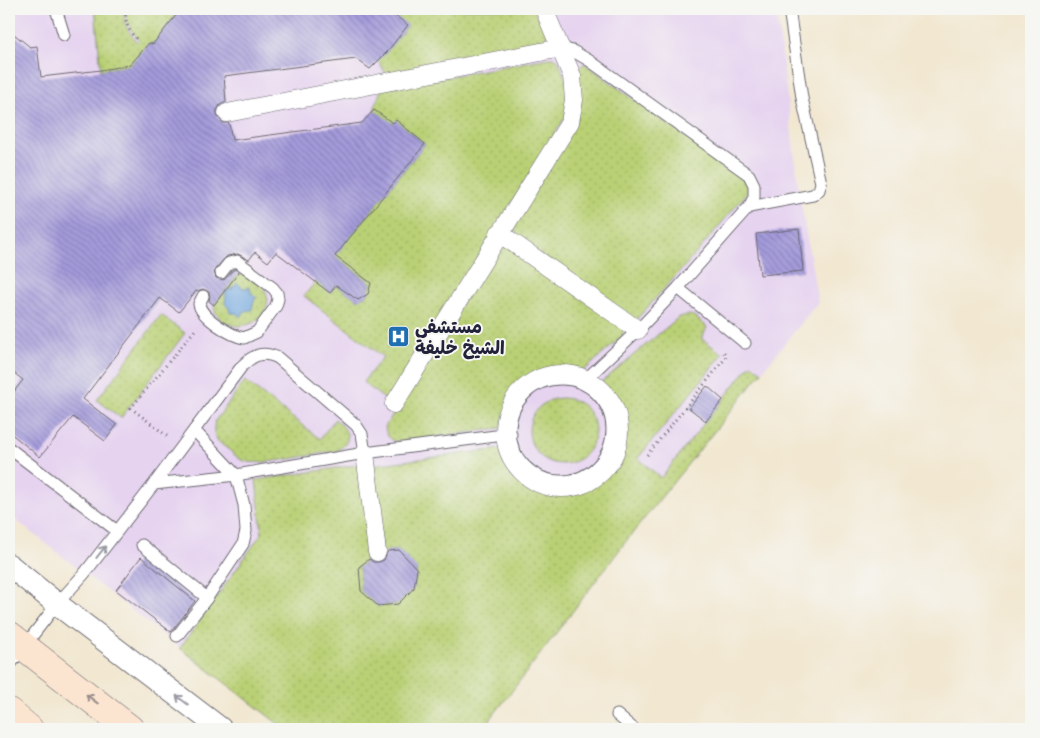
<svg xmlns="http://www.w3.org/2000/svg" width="1040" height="738" viewBox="0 0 1040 738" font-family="Mynerve,'Playpen Sans Arabic',sans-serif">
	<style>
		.built { fill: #e6d3f0 }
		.grass { fill: url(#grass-dots); stroke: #6e7958 }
		.water { fill: #71a6de; stroke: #4a648c }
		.building { fill: url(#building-back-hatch) }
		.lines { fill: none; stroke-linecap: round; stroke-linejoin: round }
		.service-casing { stroke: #6b6770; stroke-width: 13 }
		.pedestrian-casing { stroke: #6b6770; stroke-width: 19 }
		.minor-casing { stroke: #6b6770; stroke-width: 24 }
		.secondary-casing { stroke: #6b6770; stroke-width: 29 }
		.path { stroke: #6b6770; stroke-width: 3; stroke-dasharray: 1 4; stroke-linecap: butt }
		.service { stroke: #fff; stroke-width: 11 }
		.pedestrian { stroke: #fff; stroke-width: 18 }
		.minor { stroke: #fff; stroke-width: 22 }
		.secondary { stroke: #fce5d0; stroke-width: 28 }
		.oneway { stroke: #9c9ca7 }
		.oneway2 { stroke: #9a8d8d }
		.labels { text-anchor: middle; stroke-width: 4; stroke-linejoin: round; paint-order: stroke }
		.poi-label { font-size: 18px; font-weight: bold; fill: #22223b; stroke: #f6f6f2; text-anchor: start }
	</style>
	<defs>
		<pattern id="grass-dots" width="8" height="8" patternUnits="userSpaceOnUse" patternTransform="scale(1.25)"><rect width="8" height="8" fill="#b9d074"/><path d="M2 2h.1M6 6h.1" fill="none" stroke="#9fb265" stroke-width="1.8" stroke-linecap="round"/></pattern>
		<pattern id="building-back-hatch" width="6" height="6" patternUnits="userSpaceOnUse" patternTransform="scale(1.25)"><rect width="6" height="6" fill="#a49bdb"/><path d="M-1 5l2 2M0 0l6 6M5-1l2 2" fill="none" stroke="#857eb3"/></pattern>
	</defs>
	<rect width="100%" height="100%" fill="#f6f6f2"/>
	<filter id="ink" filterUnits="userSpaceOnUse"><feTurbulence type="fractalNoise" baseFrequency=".02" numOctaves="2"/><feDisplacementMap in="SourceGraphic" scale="10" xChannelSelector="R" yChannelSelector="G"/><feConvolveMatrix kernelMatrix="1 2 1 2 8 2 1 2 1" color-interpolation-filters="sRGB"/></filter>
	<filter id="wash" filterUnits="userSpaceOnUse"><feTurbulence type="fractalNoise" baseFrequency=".0096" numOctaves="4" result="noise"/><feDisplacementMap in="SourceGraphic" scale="20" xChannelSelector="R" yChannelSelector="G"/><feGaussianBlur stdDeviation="1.12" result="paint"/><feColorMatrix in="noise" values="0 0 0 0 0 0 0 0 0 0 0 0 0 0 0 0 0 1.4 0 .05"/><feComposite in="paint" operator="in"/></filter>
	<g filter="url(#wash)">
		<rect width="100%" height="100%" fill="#f2e8d2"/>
		<path class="built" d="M9 9H776L800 198 818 302 627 540 483 729H285L9 515Z"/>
		<path class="grass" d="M95 9H127L124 10C122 22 130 34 137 42L139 40C132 32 126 23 126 12L132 9H181L153 44 149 43 130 65 101 70Z
			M386 9H540L548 33 543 43 388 77 378 61 372 57 378 49 385 54 407 26Z
			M554 57 558 60 569 87 566 116 388 402 363 382 383 357 304 296 321 275 358 300 368 294 371 283 335 256 425 144 396 121 388 129 384 117 374 110 381 89Z
			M584 63 748 182 752 187 693 257 635 321 517 238 514 226 576 120 575 72Z
			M508 246 624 328 622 337 579 375C538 366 508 387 501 428L398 442C389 440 386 435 385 427L491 255 501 248Z
			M242 274C248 274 250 276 255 280 257 282 262 285 264 288 278 312 249 334 226 323 219 319 214 313 214 305L237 276Z
			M161 315 185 333 121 418 97 400Z
			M689 315 694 316 707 327 702 339 723 354 638 458 661 478 751 364 762 372 627 540 483 729H285L180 648 262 533 256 480 363 464 374 555 359 567 361 591 378 606 398 604 414 588 417 570 399 550 381 552 371 465 501 449C547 547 678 455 599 384L679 317Z
			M245 381 320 439 335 419C347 429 355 440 337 451 319 453 259 467 244 461 238 459 231 451 225 447 215 440 212 434 215 421Z
			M529 431a33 33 0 1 1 66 0a33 33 0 1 1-66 0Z"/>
		<path class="water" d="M237 283 243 288 250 287 251 293 256 297 253 304 252 310 245 311 241 317 236 313H230L229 308 225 304 226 291 232 289Z"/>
		<g id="blocks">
			<path class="building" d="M181 9H386L408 25 387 52 370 69 356 59 224 76 226 102 220 105 217 110V116L223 123H229L232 140 362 123 374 110 393 123 396 120 425 144 335 256 371 283 368 294 358 300 336 285 330 293 276 252 268 262 255 252 249 260 238 254 227 256 215 269 214 272 216 278 224 280 233 270 235 269 239 272 214 305 209 301 210 296 209 292 203 289 196 291 179 312 160 298 83 399 117 425 105 441 73 417 40 457 9 432V398L23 380 9 369V30L30 47 37 46 41 77 101 70 130 65 149 43 153 44Z
				M799 229 803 271 760 275 756 234Z
				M707 386 723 400 706 421 689 408Z
				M399 550 417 569 414 588 398 604 378 606 361 591 359 567 369 559 373 562H379L384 560 388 551Z
				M141 557 195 601 171 632 116 590Z"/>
		</g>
	</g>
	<g filter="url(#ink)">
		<use href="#blocks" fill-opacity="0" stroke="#6b6770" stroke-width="1"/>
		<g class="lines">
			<defs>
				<path id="service" d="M56 9 64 35
					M561 48 573 51 590 61 749 175 754 185V197L749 207 678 288 638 330 582 383
					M749 207 813 195 819 190 821 183 802 98 789 9
					M678 288 745 343
					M203 296 199 304C201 317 231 336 244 338L257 332 276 306 278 299 277 293 273 288 237 261 229 263 221 273
					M510 430a51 51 0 1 1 102 0a51 51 0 1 1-102 0Z
					M9 448 117 531
					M154 484 236 475 365 453 511 434
					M142 545 207 598
					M177 636 207 598 243 544 246 531 244 505 236 475 194 430
					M9 666 57 604 84 574 154 484 242 366C254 354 263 351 278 358L356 425 362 434 365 453
					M617 715 634 729"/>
				<path id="pedestrian" d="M227 113 561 48
					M499 233 638 330
					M505 431a57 57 0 1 1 114 0a57 57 0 1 1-114 0Z
					M394 404 570 122 574 100 572 76 544 9
					M365 453 377 552"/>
				<path id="minor" d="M9 565 57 604 221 729"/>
				<path id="secondary" d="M9 635 130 729
					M9 712 29 729"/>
			</defs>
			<use href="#service" class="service-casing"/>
			<use href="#pedestrian" class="pedestrian-casing"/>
			<use href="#minor" class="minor-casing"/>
			<use href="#secondary" class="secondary-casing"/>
			<path class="path" d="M132 9 126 12C124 22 130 34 138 40
				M167 436 131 408 195 330
				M647 455 724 360 726 356 723 351"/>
			<use href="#service" class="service"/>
			<use href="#pedestrian" class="pedestrian"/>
			<use href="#minor" class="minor"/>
			<use href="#secondary" class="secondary"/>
		</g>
		<defs><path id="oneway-shaft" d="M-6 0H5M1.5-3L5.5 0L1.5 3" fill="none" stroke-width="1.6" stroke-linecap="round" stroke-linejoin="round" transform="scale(1.25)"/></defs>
		<g class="oneway">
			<use href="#oneway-shaft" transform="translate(101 552) rotate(-52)"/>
			<use href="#oneway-shaft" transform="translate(182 700) rotate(-143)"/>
		</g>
		<use class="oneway2" href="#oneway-shaft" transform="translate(92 699) rotate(-142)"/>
	</g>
	<defs>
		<symbol id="hospital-square" viewBox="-11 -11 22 22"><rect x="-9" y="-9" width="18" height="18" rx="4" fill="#1f6fb2" stroke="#f6f6f2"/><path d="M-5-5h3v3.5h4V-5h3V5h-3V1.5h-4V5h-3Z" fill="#fff"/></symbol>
	</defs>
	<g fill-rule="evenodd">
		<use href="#hospital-square" x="386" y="324" width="25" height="25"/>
	</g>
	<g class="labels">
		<g class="poi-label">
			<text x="415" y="333">مستشفى<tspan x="415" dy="21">الشيخ خليفة</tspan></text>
		</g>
	</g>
	<rect width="1040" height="738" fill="none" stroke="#f6f6f2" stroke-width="30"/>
</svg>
